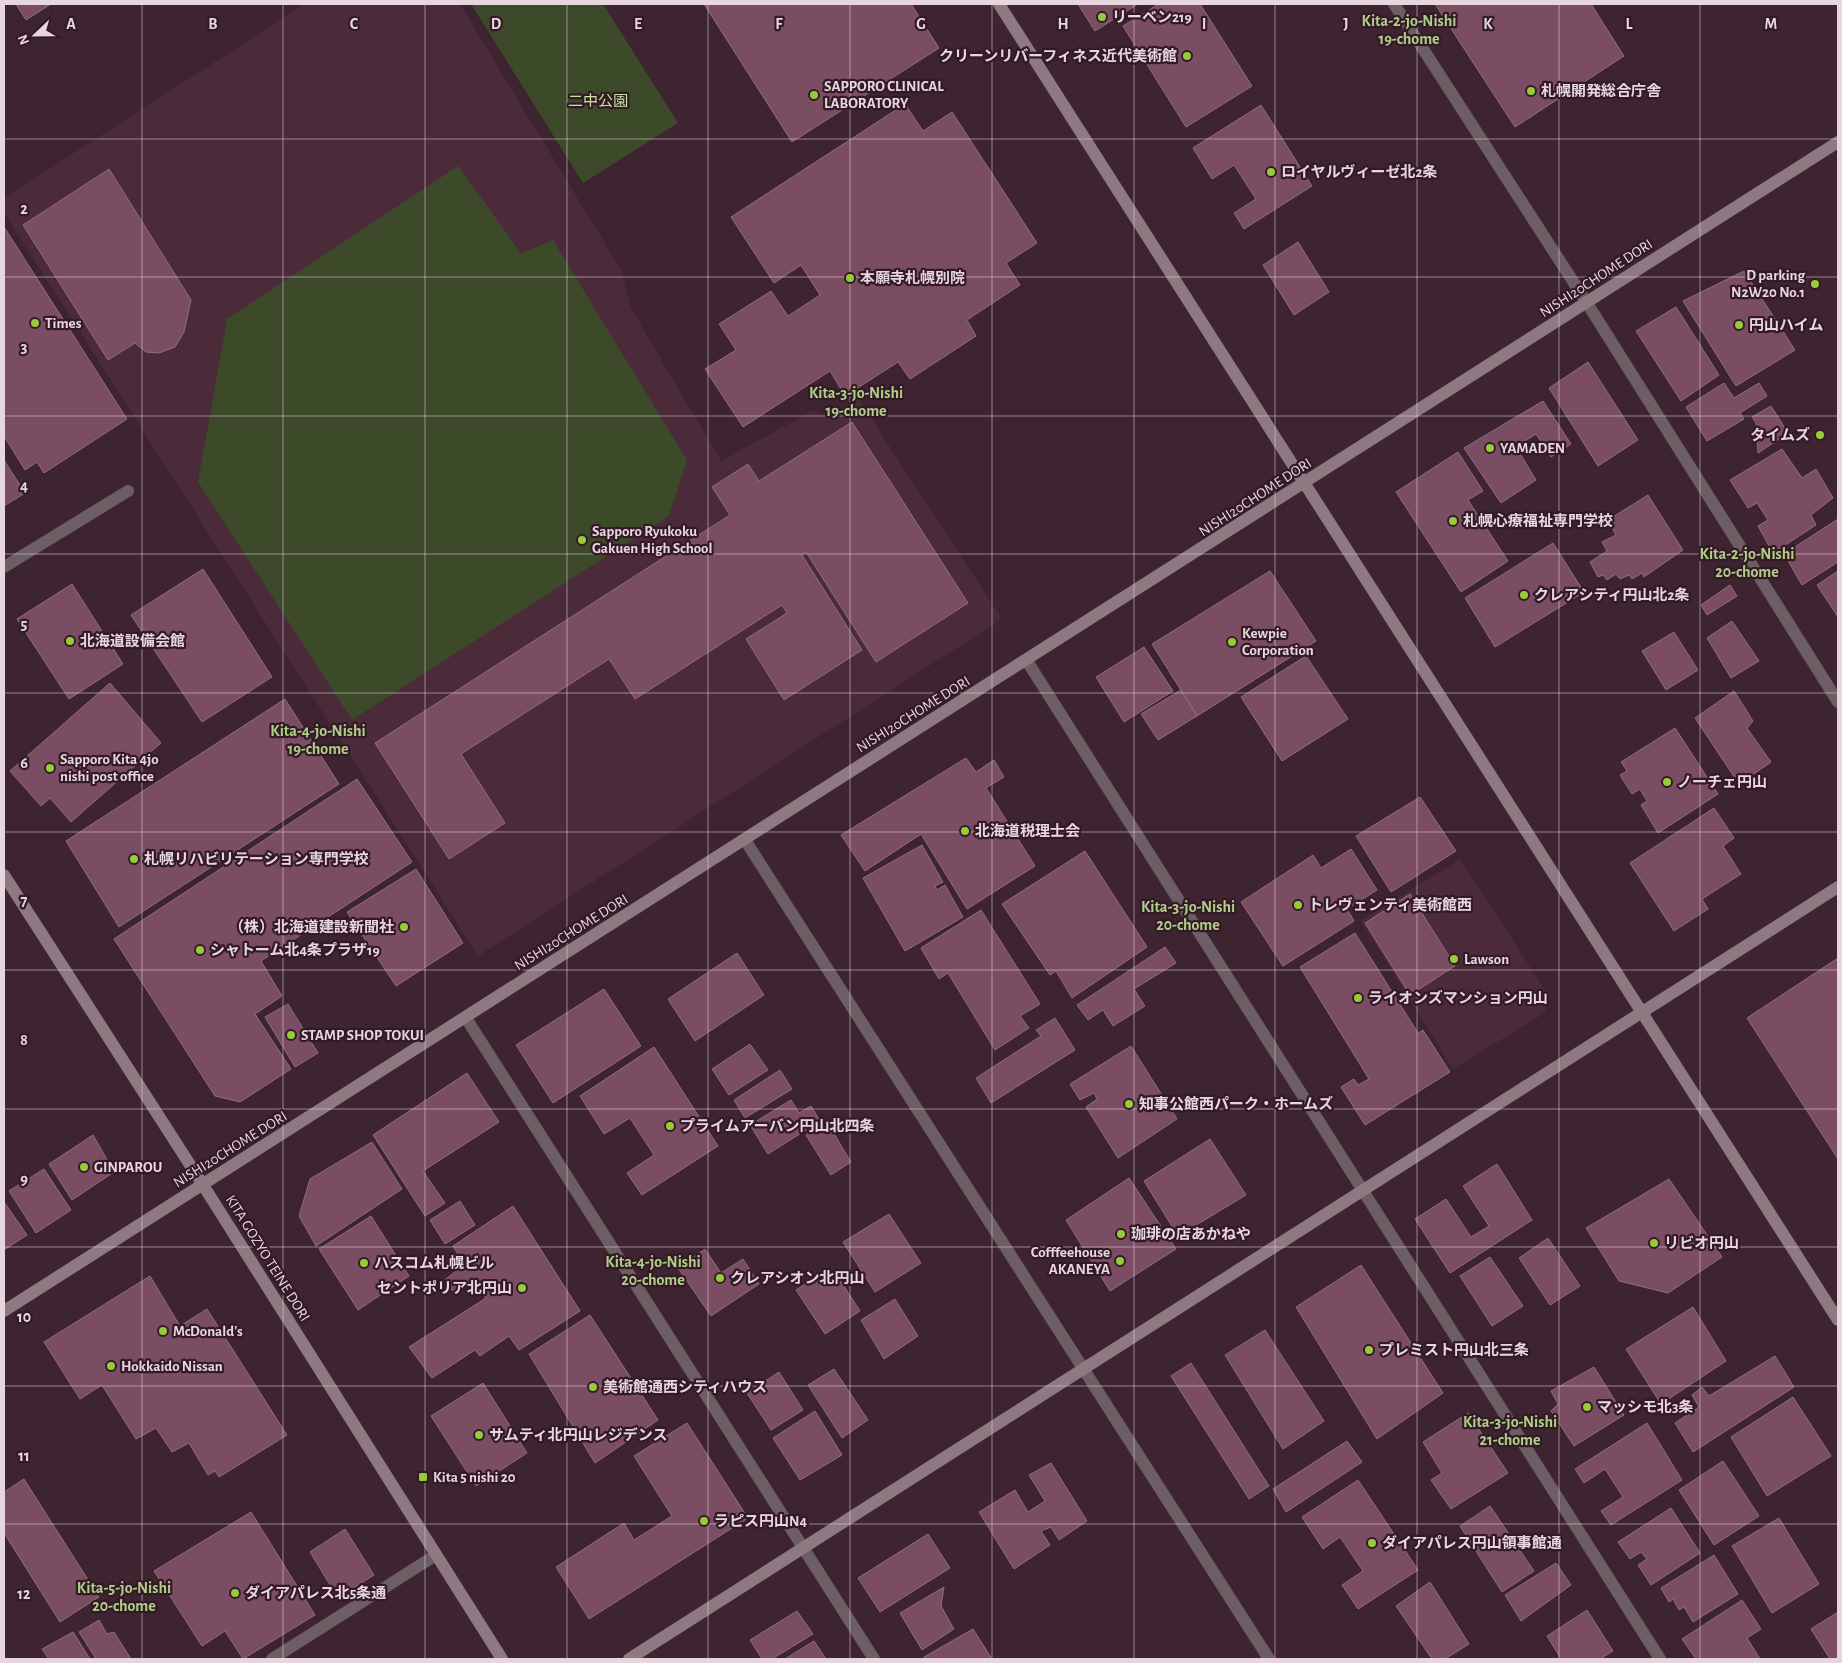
<svg xmlns="http://www.w3.org/2000/svg" width="1842" height="1663" viewBox="0 0 1842 1663" font-family="'Alegreya Sans','Noto Sans JP',sans-serif">
	<style>
		.built { fill: #4b2a3a }
		.green { fill: #3c4a29 }
		.building { fill: #7a4d63; stroke: #8e6e7d }
		.lines { fill: none; stroke-linecap: round; stroke-linejoin: round }
		.street { stroke: #6c5e64; stroke-width: 12 }
		.secondary { stroke: #8e7882; stroke-width: 12 }
		.grid { fill: none; stroke: #e8d6de; stroke-width: 1; stroke-opacity: 0.55 }
		.poi-dot { fill: #96cc39; stroke: #331a26; stroke-width: 2 }
		.labels { text-anchor: middle; stroke-width: 4.5; stroke-linejoin: round; paint-order: stroke }
		.poi-label { font-size: 15px; font-weight: bold; fill: #e8d6de; stroke: #331a26; text-anchor: start }
		.park-label { font-size: 15px; fill: #c5e49e; stroke: #331a26 }
		.street-label { font-size: 15px; fill: #e8d6de; stroke: #331a26 }
		.neighbourhood-label { font-size: 16px; font-weight: bold; fill: #afce87; stroke: #331a26 }
		.grid-label { font-size: 16px; text-anchor: middle; font-weight: bold; fill: #e8d6de; stroke: #331a26; stroke-width: 4.5; stroke-linejoin: round; paint-order: stroke }
	</style>
	<rect width="100%" height="100%" fill="#3e2330"/>
	<path class="built" d="M305 4H460L621 270 631 308 721 461 812 411 827 417 858 398 1002 619 478 956 4 213V198Z
		M1460 859 1549 996 1545 1013 1453 1069 1361 921Z"/>
	<path class="green" d="M471 4H603L678 123 583 183Z
		M458 166 521 253 553 240 687 460 669 516 352 720 198 482 227 319Z"/>
	<path class="building" d="M16 4H51L26 20Z
		M704 4H911L939 48 792 142Z
		M1078 4H1138L1095 31Z
		M1159 4H1200L1252 86 1186 127 1123 26Z
		M1435 4H1591L1624 56 1515 127Z
		M905 104 923 131 952 112 1037 243 1006 263 1020 285 967 320 976 336 910 379 898 362 845 396 830 371 743 427 705 369 736 350 719 324 771 291 788 316 820 295 801 265 774 283 731 217Z
		M1261 105 1312 186 1244 229 1234 213 1256 199 1234 165 1212 179 1193 148Z
		M109 169 191 300 184 332 175 347 159 353 146 352 135 343 108 360 23 225Z
		M4 227 127 419 44 473 37 462 25 470 4 436Z
		M1298 242 1329 292 1294 315 1263 265Z
		M1744 271 1795 350 1736 386 1683 301Z
		M1676 307 1719 375 1681 401 1636 331Z
		M1588 362 1638 440 1598 466 1549 388Z
		M1724 383 1734 398 1759 383 1767 396 1740 413 1744 419 1707 441 1686 407Z
		M1543 401 1571 444 1551 457 1536 434 1516 447 1536 480 1501 503 1464 448Z
		M1771 406 1788 433 1758 453 1756 423 1752 417Z
		M852 422 968 603 876 662 806 552 802 555 862 650 784 700 746 639 787 613 782 605 635 699 609 659 461 754 505 823 449 859 375 743 730 515 712 487 748 464 759 481Z
		M1782 449 1802 478 1816 469 1833 498 1811 515 1816 525 1773 553 1758 526 1768 520 1757 503 1748 508 1730 480Z
		M1458 452 1483 491 1468 500 1508 561 1461 592 1396 492Z
		M4 460 25 493 4 506Z
		M1648 495 1683 550 1644 577 1642 573 1632 579 1629 575 1620 579 1616 574 1607 580 1603 575 1598 577 1590 562 1607 551 1602 542 1616 535 1608 520Z
		M1838 519V562L1802 585 1784 554Z
		M1553 543 1584 592 1495 647 1465 598Z
		M203 569 272 677 202 722 131 615Z
		M1270 571 1316 641 1197 716 1152 644Z
		M1838 571V617L1817 585Z
		M72 584 123 664 69 699 17 619Z
		M1730 585 1737 596 1707 615 1701 605Z
		M1732 621 1759 661 1731 678 1707 638Z
		M1674 632 1698 670 1666 690 1642 651Z
		M1144 647 1173 691 1124 722 1096 677Z
		M1306 656 1348 719 1282 761 1241 697Z
		M110 683 161 743 71 822 50 798 41 806 10 771Z
		M1181 690 1197 716 1158 740 1141 714Z
		M1734 691 1753 721 1747 728 1771 762 1739 784 1695 718Z
		M285 699 339 784 119 927 66 841Z
		M1675 728 1718 794 1658 833 1641 805 1647 801 1640 789 1632 794 1620 775 1627 771 1621 762Z
		M966 758 976 772 994 760 1004 777 986 788 1035 866 967 909 921 834 865 871 841 835Z
		M357 779 412 862 261 961 282 996 255 1014 291 1069 240 1102 215 1096 114 939Z
		M1420 797 1456 851 1391 892 1356 836Z
		M1714 808 1734 838 1723 846 1741 874 1702 899 1708 909 1674 931 1630 863Z
		M922 845 943 882 935 886 937 890 945 885 963 917 905 951 863 878Z
		M1351 849 1377 890 1347 909 1354 921 1283 966 1241 902 1313 855 1321 868Z
		M1085 851 1147 947 1072 998 1056 971 1050 975 1002 904Z
		M416 869 463 943 396 986 347 912Z
		M1410 894 1455 966 1410 995 1365 923Z
		M981 910 1040 1004 1020 1016 1029 1028 995 1050 948 973 939 979 921 948Z
		M1355 933 1418 1033 1423 1030 1450 1072 1365 1125 1341 1087 1354 1079 1358 1085 1369 1079 1300 967Z
		M1165 947 1176 963 1134 989 1145 1006 1113 1026 1103 1010 1088 1020 1077 1005Z
		M737 953 764 995 695 1041 668 999Z
		M1838 958V1159L1747 1018Z
		M604 989 641 1046 553 1103 516 1045Z
		M288 1004 318 1053 295 1067 265 1017Z
		M1055 1018 1075 1050 991 1103 976 1078 1041 1036 1036 1030Z
		M750 1044 768 1070 729 1095 712 1069Z
		M1131 1046 1177 1119 1118 1158 1086 1107 1097 1099 1094 1093 1080 1100 1070 1084Z
		M654 1047 718 1146 642 1195 627 1173 654 1155 630 1118 604 1134 580 1096Z
		M780 1070 792 1089 745 1118 734 1100Z
		M467 1073 499 1122 423 1171 445 1203 425 1216 373 1135Z
		M791 1100 799 1113 811 1106 820 1121 768 1154 750 1125Z
		M827 1122 851 1162 831 1175 806 1135Z
		M93 1135 114 1172 72 1200 49 1164Z
		M1210 1139 1246 1195 1178 1236 1144 1181Z
		M372 1142 402 1189 316 1246 299 1216 310 1179Z
		M1497 1164 1532 1220 1450 1273 1415 1219 1446 1199 1471 1237 1489 1226 1463 1186Z
		M44 1169 71 1210 36 1233 9 1191Z
		M1129 1178 1176 1249 1110 1291 1066 1220Z
		M1669 1179 1722 1257 1668 1293 1619 1281 1586 1228Z
		M460 1201 475 1225 445 1244 430 1220Z
		M4 1202 27 1235 4 1250Z
		M513 1206 580 1311 519 1350 509 1336 480 1356 475 1350 432 1378 409 1347 486 1298 474 1282 454 1293 445 1280 464 1264 453 1246Z
		M889 1214 921 1263 875 1292 843 1242Z
		M371 1216 409 1276 358 1310 319 1249Z
		M1548 1238 1580 1286 1550 1305 1519 1258Z
		M705 1249 721 1273 743 1259 759 1284 711 1316 678 1268Z
		M1490 1257 1523 1306 1492 1326 1460 1276Z
		M1361 1265 1443 1393 1377 1439 1296 1307Z
		M150 1276 180 1326 207 1309 287 1435 219 1477 215 1471 208 1475 189 1443 172 1452 156 1428 136 1439 102 1385 80 1399 44 1342Z
		M816 1277 822 1287 838 1277 860 1311 825 1334 796 1290Z
		M895 1299 918 1336 884 1359 861 1320Z
		M1693 1307 1726 1361 1661 1404 1626 1349Z
		M590 1315 658 1420 595 1463 529 1354Z
		M1265 1330 1324 1421 1283 1449 1225 1355Z
		M1775 1356 1794 1387 1693 1452 1675 1423 1699 1407 1692 1395 1702 1387 1709 1396Z
		M1191 1363 1269 1486 1249 1499 1171 1376Z
		M1594 1367 1624 1415 1574 1446 1551 1411 1558 1404 1551 1391Z
		M834 1369 868 1420 842 1438 808 1385Z
		M779 1372 803 1410 771 1430 747 1393Z
		M483 1383 527 1453 476 1486 431 1416Z
		M1793 1397 1831 1456 1767 1496 1731 1437Z
		M815 1411 842 1455 800 1480 773 1438Z
		M1468 1413 1508 1473 1451 1509 1431 1480 1442 1473 1423 1442Z
		M687 1423 748 1518 589 1619 556 1567 624 1523 634 1540 672 1516 634 1456Z
		M1647 1423 1682 1480 1611 1525 1601 1511 1623 1497 1605 1469 1584 1483 1575 1469Z
		M1347 1441 1362 1462 1286 1512 1273 1489Z
		M1723 1461 1759 1516 1714 1545 1679 1490Z
		M1051 1463 1087 1521 1059 1540 1051 1527 1041 1531 1050 1545 1014 1569 979 1512 1015 1490 1028 1512 1045 1501 1029 1475Z
		M24 1479 99 1597 60 1622 4 1533V1492Z
		M1358 1480 1418 1570 1358 1609 1342 1585 1363 1571 1340 1537 1323 1549 1302 1517Z
		M1490 1506 1534 1571 1502 1592 1460 1526Z
		M1671 1508 1700 1553 1651 1585 1638 1565 1647 1559 1641 1552 1630 1559 1618 1542Z
		M251 1512 315 1615 243 1659 225 1631 202 1646 154 1571Z
		M1779 1518 1819 1584 1772 1613 1732 1546Z
		M345 1529 374 1575 338 1598 310 1552Z
		M928 1534 950 1568 880 1612 858 1578Z
		M1714 1555 1738 1594 1693 1622 1684 1607 1679 1610 1673 1599 1669 1602 1661 1588Z
		M1556 1563 1571 1585 1521 1621 1505 1595Z
		M1430 1582 1469 1644 1445 1659H1432L1396 1606Z
		M944 1587 941 1606 954 1629 922 1650 900 1613Z
		M1742 1600 1761 1629 1747 1638 1760 1659H1696L1682 1639Z
		M1587 1610 1613 1651 1600 1659H1561L1547 1636Z
		M797 1611 813 1634 772 1659H762L750 1640Z
		M1838 1612V1659H1830L1811 1629Z
		M99 1620 107 1634 114 1632 131 1659H96L79 1632Z
		M973 1629 992 1659H925L924 1657Z
		M73 1632 90 1659H49L42 1649Z
		M814 1641 826 1659H785Z"/>
	<g class="lines">
		<path class="street" d="M1394 4 1587 303 1838 702
			M4 567 128 491
			M1027 661 1660 1659
			M745 840 1269 1659
			M466 1018 874 1659
			M272 1659 436 1555"/>
		<path class="secondary" d="M999 4 1838 1320
			M4 875 203 1185 502 1659
			M4 1311 1838 142
			M629 1659 1838 887"/>
	</g>
	<path class="grid" d="M142 4V1659M283 4V1659M425 4V1659M567 4V1659M708 4V1659M850 4V1659M992 4V1659M1134 4V1659M1275 4V1659M1417 4V1659M1559 4V1659M1700 4V1659M4 139H1838M4 277H1838M4 416H1838M4 554H1838M4 693H1838M4 832H1838M4 970H1838M4 1109H1838M4 1247H1838M4 1386H1838M4 1524H1838"/>
	<g class="poi-dot">
		<circle cx="1102" cy="17" r="5"/>
		<circle cx="1187" cy="56" r="5"/>
		<circle cx="1531" cy="91" r="5"/>
		<circle cx="814" cy="95" r="5"/>
		<circle cx="1271" cy="172" r="5"/>
		<circle cx="850" cy="278" r="5"/>
		<circle cx="1815" cy="284" r="5"/>
		<circle cx="35" cy="323" r="5"/>
		<circle cx="1739" cy="325" r="5"/>
		<circle cx="1820" cy="435" r="5"/>
		<circle cx="1490" cy="448" r="5"/>
		<circle cx="1453" cy="521" r="5"/>
		<circle cx="582" cy="540" r="5"/>
		<circle cx="1524" cy="595" r="5"/>
		<circle cx="70" cy="641" r="5"/>
		<circle cx="1232" cy="642" r="5"/>
		<circle cx="50" cy="768" r="5"/>
		<circle cx="1667" cy="782" r="5"/>
		<circle cx="965" cy="831" r="5"/>
		<circle cx="134" cy="859" r="5"/>
		<circle cx="1298" cy="905" r="5"/>
		<circle cx="404" cy="927" r="5"/>
		<circle cx="200" cy="950" r="5"/>
		<circle cx="1454" cy="959" r="5"/>
		<circle cx="1358" cy="998" r="5"/>
		<circle cx="291" cy="1035" r="5"/>
		<circle cx="1129" cy="1104" r="5"/>
		<circle cx="670" cy="1126" r="5"/>
		<circle cx="84" cy="1167" r="5"/>
		<circle cx="1121" cy="1234" r="5"/>
		<circle cx="1654" cy="1243" r="5"/>
		<circle cx="1120" cy="1261" r="5"/>
		<circle cx="364" cy="1263" r="5"/>
		<circle cx="720" cy="1278" r="5"/>
		<circle cx="522" cy="1288" r="5"/>
		<circle cx="163" cy="1331" r="5"/>
		<circle cx="1369" cy="1350" r="5"/>
		<circle cx="111" cy="1366" r="5"/>
		<circle cx="593" cy="1387" r="5"/>
		<circle cx="1587" cy="1407" r="5"/>
		<circle cx="479" cy="1435" r="5"/>
		<rect x="418" y="1472" width="10" height="10" rx="2.5"/>
		<circle cx="704" cy="1521" r="5"/>
		<circle cx="1372" cy="1543" r="5"/>
		<circle cx="235" cy="1593" r="5"/>
	</g>
	<g class="labels">
		<g class="poi-label">
			<text x="1112" y="22">リーベン219</text>
			<text x="1177" y="61" text-anchor="end">クリーンリバーフィネス近代美術館</text>
			<text x="824" y="91">SAPPORO CLINICAL<tspan x="824" dy="17">LABORATORY</tspan></text>
			<text x="1541" y="96">札幌開発総合庁舎</text>
			<text x="1281" y="177">ロイヤルヴィーゼ北2条</text>
			<text x="1805" y="280" text-anchor="end">D parking<tspan x="1805" dy="17">N2W20 No.1</tspan></text>
			<text x="860" y="283">本願寺札幌別院</text>
			<text x="45" y="328">Times</text>
			<text x="1749" y="330">円山ハイム</text>
			<text x="1810" y="440" text-anchor="end">タイムズ</text>
			<text x="1500" y="453">YAMADEN</text>
			<text x="1463" y="526">札幌心療福祉専門学校</text>
			<text x="592" y="536">Sapporo Ryukoku<tspan x="592" dy="17">Gakuen High School</tspan></text>
			<text x="1534" y="600">クレアシティ円山北2条</text>
			<text x="1242" y="638">Kewpie<tspan x="1242" dy="17">Corporation</tspan></text>
			<text x="80" y="646">北海道設備会館</text>
			<text x="60" y="764">Sapporo Kita 4jo<tspan x="60" dy="17">nishi post office</tspan></text>
			<text x="1677" y="787">ノーチェ円山</text>
			<text x="975" y="836">北海道税理士会</text>
			<text x="144" y="864">札幌リハビリテーション専門学校</text>
			<text x="1308" y="910">トレヴェンティ美術館西</text>
			<text x="394" y="932" text-anchor="end">（株）北海道建設新聞社</text>
			<text x="210" y="955">シャトーム北4条プラザ19</text>
			<text x="1464" y="964">Lawson</text>
			<text x="1368" y="1003">ライオンズマンション円山</text>
			<text x="301" y="1040">STAMP SHOP TOKUI</text>
			<text x="1139" y="1109">知事公館西パーク・ホームズ</text>
			<text x="680" y="1131">プライムアーバン円山北四条</text>
			<text x="94" y="1172">GINPAROU</text>
			<text x="1131" y="1239">珈琲の店あかねや</text>
			<text x="1664" y="1248">リビオ円山</text>
			<text x="1110" y="1257" text-anchor="end">Cofffeehouse<tspan x="1110" dy="17">AKANEYA</tspan></text>
			<text x="374" y="1268">ハスコム札幌ビル</text>
			<text x="730" y="1283">クレアシオン北円山</text>
			<text x="512" y="1293" text-anchor="end">セントポリア北円山</text>
			<text x="173" y="1336">McDonald's</text>
			<text x="1379" y="1355">プレミスト円山北三条</text>
			<text x="121" y="1371">Hokkaido Nissan</text>
			<text x="603" y="1392">美術館通西シティハウス</text>
			<text x="1597" y="1412">マッシモ北3条</text>
			<text x="489" y="1440">サムティ北円山レジデンス</text>
			<text x="433" y="1482">Kita 5 nishi 20</text>
			<text x="714" y="1526">ラピス円山N4</text>
			<text x="1382" y="1548">ダイアパレス円山領事館通</text>
			<text x="245" y="1598">ダイアパレス北5条通</text>
		</g>
		<g class="park-label">
			<text x="598" y="106">二中公園</text>
		</g>
		<g class="street-label">
			<text transform="translate(1596 278) rotate(-33)" y="5">NISHI20CHOME DORI</text>
			<text transform="translate(1255 497) rotate(-33)" y="5">NISHI20CHOME DORI</text>
			<text transform="translate(913 714) rotate(-32)" y="5">NISHI20CHOME DORI</text>
			<text transform="translate(571 932) rotate(-32)" y="5">NISHI20CHOME DORI</text>
			<text transform="translate(230 1149) rotate(-32)" y="5">NISHI20CHOME DORI</text>
			<text transform="translate(268 1258) rotate(58)" y="5">KITA GOZYO TEINE DORI</text>
		</g>
		<g class="neighbourhood-label">
			<text x="1409" y="26">Kita-2-jo-Nishi<tspan x="1409" dy="18">19-chome</tspan></text>
			<text x="856" y="398">Kita-3-jo-Nishi<tspan x="856" dy="18">19-chome</tspan></text>
			<text x="1747" y="559">Kita-2-jo-Nishi<tspan x="1747" dy="18">20-chome</tspan></text>
			<text x="318" y="736">Kita-4-jo-Nishi<tspan x="318" dy="18">19-chome</tspan></text>
			<text x="1188" y="912">Kita-3-jo-Nishi<tspan x="1188" dy="18">20-chome</tspan></text>
			<text x="653" y="1267">Kita-4-jo-Nishi<tspan x="653" dy="18">20-chome</tspan></text>
			<text x="1510" y="1427">Kita-3-jo-Nishi<tspan x="1510" dy="18">21-chome</tspan></text>
			<text x="124" y="1593">Kita-5-jo-Nishi<tspan x="124" dy="18">20-chome</tspan></text>
		</g>
	</g>
	<g class="grid-label">
		<text x="71" y="29">A</text>
		<text x="213" y="29">B</text>
		<text x="354" y="29">C</text>
		<text x="496" y="29">D</text>
		<text x="638" y="29">E</text>
		<text x="779" y="29">F</text>
		<text x="921" y="29">G</text>
		<text x="1063" y="29">H</text>
		<text x="1204" y="29">I</text>
		<text x="1346" y="29">J</text>
		<text x="1488" y="29">K</text>
		<text x="1629" y="29">L</text>
		<text x="1771" y="29">M</text>
		<text x="24" y="214">2</text>
		<text x="24" y="352">3</text>
		<text x="24" y="491">4</text>
		<text x="24" y="629">5</text>
		<text x="24" y="768">6</text>
		<text x="24" y="906">7</text>
		<text x="24" y="1045">8</text>
		<text x="24" y="1184">9</text>
		<text x="24" y="1322">10</text>
		<text x="24" y="1461">11</text>
		<text x="24" y="1599">12</text>
	</g>
	<rect width="1842" height="1663" fill="none" stroke="#e8d6de" stroke-width="10"/>
	<g transform="translate(35 35) rotate(248)" stroke="#331a26" stroke-width="4" paint-order="stroke">
	<path d="M0-4L9 19L0 12L-9 19Z" fill="#e8d6de"/>
	<text y="-8" font-size="14" font-weight="bold" text-anchor="middle" fill="#e8d6de">N</text>
	</g>
</svg>
